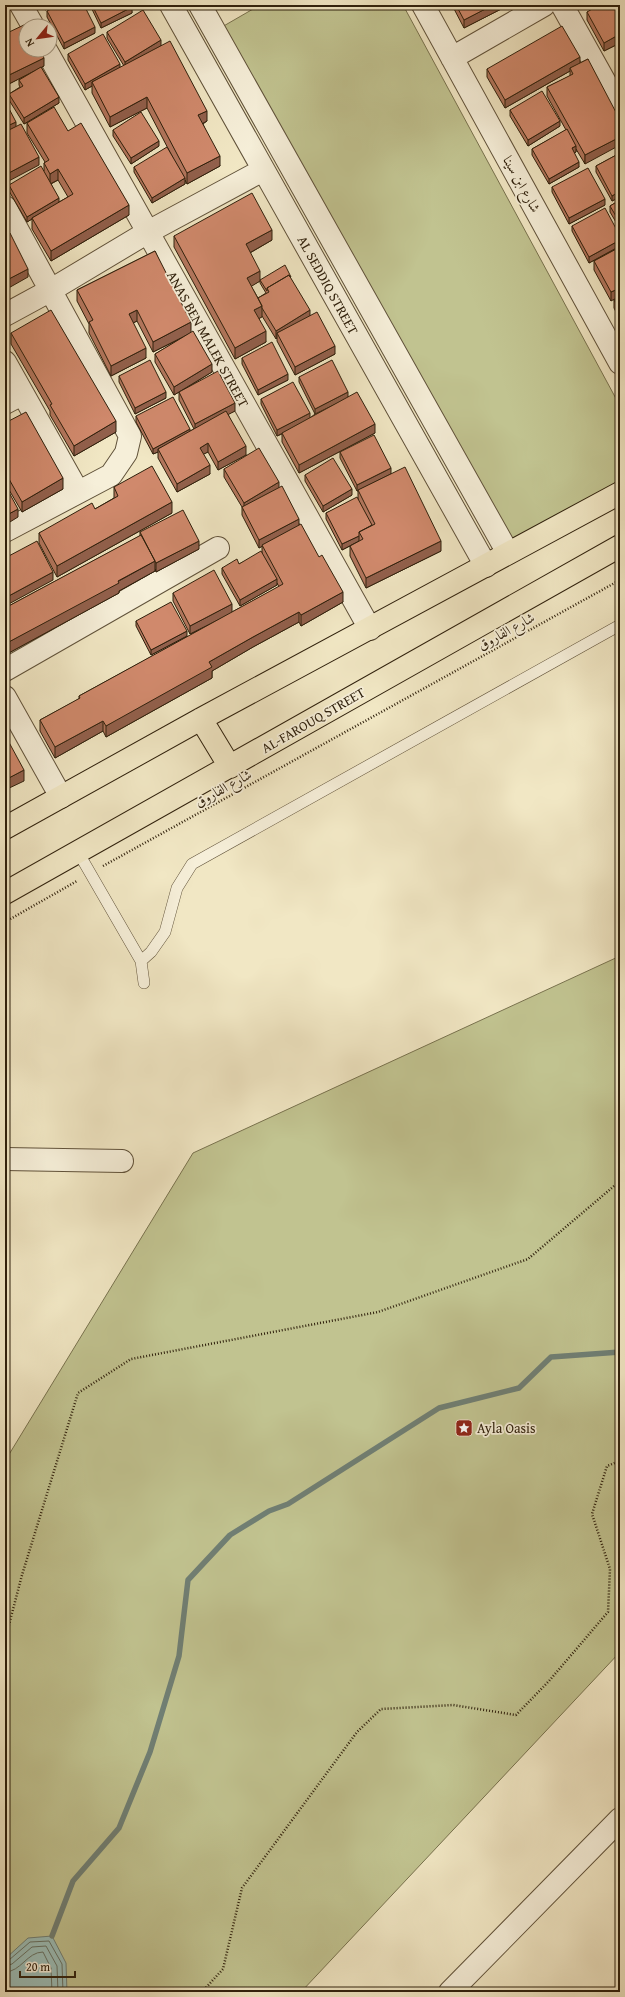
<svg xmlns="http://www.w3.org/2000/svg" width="625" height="1997" viewBox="0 0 625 1997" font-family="'Gentium Book Plus',Amiri,serif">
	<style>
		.green { fill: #c1c390; stroke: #78724e }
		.water { fill: #9cbfb9; stroke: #707f74 }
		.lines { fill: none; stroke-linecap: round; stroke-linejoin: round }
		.shore { stroke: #667062; stroke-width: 1 }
		.stream { stroke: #707f74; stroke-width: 5.5 }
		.lane-casing { stroke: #60523a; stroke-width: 12 }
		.street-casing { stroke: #60523a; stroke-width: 24 }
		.primary-casing { stroke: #2f200c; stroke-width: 24 }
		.path { stroke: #2f200c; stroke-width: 2.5; stroke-dasharray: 1 2; stroke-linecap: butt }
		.lane { stroke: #f6efd9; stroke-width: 11 }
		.street { stroke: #f6efd9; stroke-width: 22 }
		.primary { stroke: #f1e7c4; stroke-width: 22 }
		.wall { fill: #b3765d; stroke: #2f200c; fill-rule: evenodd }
		.shaded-wall { fill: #92604c; stroke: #2f200c }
		.building { fill: #d0896c; stroke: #2f200c }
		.labels { text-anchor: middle; stroke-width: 3.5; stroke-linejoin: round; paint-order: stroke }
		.street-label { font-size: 14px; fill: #2f200c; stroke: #f6efd9 }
		.poi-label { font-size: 14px; fill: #2f200c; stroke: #f6efd9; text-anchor: start }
	</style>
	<rect width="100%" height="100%" fill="#f1e7c4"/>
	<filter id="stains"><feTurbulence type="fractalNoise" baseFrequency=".005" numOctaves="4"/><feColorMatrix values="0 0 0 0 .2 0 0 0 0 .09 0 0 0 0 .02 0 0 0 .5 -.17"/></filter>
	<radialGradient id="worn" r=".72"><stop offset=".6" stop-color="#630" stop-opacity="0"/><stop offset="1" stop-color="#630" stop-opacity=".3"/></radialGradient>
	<path class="green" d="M260 5H403L620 406V494L508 553 215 31Z
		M620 956V1652L301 1992H5V1461L193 1153Z"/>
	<path class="water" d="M52 1936 66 1963 67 1992H5V1959L28 1938Z"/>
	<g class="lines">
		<path class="shore" d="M5 1961 9 1960 30 1942 49 1941 62 1964 63 1992
			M5 1966 12 1964 32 1947 46 1946 57 1966 58 1992
			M5 1972C21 1972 27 1952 43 1952L51 1968 52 1992"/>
		<path class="stream" d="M52 1936 73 1881 119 1828 150 1752 179 1656 188 1580 230 1535 269 1511 288 1504 439 1408 519 1388 551 1357 620 1352"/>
		<defs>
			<path id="lane" d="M78 852 141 961 144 983
				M141 961 151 952 165 932 177 888 192 864 620 625"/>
			<path id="street" d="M21 5 33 26
				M171 5 486 566
				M200 5 508 553
				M423 5 620 363
				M562 5 620 109
				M46 50 370 629
				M452 58 544 5
				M5 207 130 436 126 453 111 475 5 531
				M5 315 51 290 148 232 263 170
				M5 362 78 492
				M5 403 22 394
				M5 670 218 548
				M5 697 61 797
				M5 1159 122 1161
				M450 1992 620 1819"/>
			<path id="primary" d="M201 719 230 767
				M5 828 201 719 620 493
				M5 893 620 546"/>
		</defs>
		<use href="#lane" class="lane-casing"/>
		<use href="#street" class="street-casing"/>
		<use href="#primary" class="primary-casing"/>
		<path class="path" d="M103 866 620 580
			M5 922 77 881
			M5 1640 22 1575 78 1393 131 1359 378 1312 528 1259 620 1181
			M202 1992 223 1969 242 1888 357 1732 381 1709 453 1705 516 1715 549 1681 608 1612 610 1569 592 1514 607 1466 620 1461"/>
		<use href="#lane" class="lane"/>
		<use href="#street" class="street"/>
		<use href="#primary" class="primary"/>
	</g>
	<path class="wall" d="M42 5H53L45 10Z
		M90 5H131L132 13 101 28Z
		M452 5H509L464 28Z
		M620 5V43L604 51 587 20V12Z
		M47 11 95 33 64 49 47 17Z
		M107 32 161 46 207 121 203 124 220 166 187 184 185 180V184L152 203 134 172V167L173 158 147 108 110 127 92 93V86L85 90 68 60V54L120 68 124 66 107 38Z
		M5 34 44 66 41 67 59 103 24 124 9 100V94L20 87 19 85V80L36 70 5 86Z
		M620 46V64L616 57V48Z
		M588 59 585 164 576 149V152L574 153 579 167 549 184 532 155V149L566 130 547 96V87L570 76V71L505 108 487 77V69L580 63Z
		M510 110 560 126 528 146 510 116Z
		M27 123 68 131 129 215 51 261 32 229V219L27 222 9 191V185L44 171V163L45 162 27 133ZM58 180 68 197 59 202 51 184Z
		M113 130 159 146 131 164 113 136Z
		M620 153V197L612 201 596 172V166Z
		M552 187 605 205 569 224 552 192Z
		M620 200V229L610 212V206Z
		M572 226 620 236V246L589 263 572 231Z
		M174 236 272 240 250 253 260 281 251 286 258 298 266 293 260 283V280L291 279 310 316 335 354 295 375 277 341V338L276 339 262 316 259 318 266 342 235 359 174 247Z
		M620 247 611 301 594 270V261Z
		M155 251 191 333 212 372 183 390 235 411 228 414 246 455 218 470 208 452 203 454 210 474 177 492 158 458V452L153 454 136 422V416L190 431 194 429 179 400V392L174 395 155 362V354L184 337 153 352 137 321 133 323 146 358 111 376 89 333V324L77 301V290Z
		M620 297V320L614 308V300Z
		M11 333 116 432 74 456 50 415V411L11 344Z
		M242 358 288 380 258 395 242 364Z
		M119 376 166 398 135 414 119 382Z
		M299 377 348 396 375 433 299 473 282 442V434L277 436 261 404V399L310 418 315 414 299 382Z
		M5 423 63 489 22 512 5 483Z
		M340 452 391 474 365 487 441 551 366 588 350 556V546L342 550 326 519V513L358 500V491H357L340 458Z
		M224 469 279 488 343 602 301 626 299 622 253 647 212 671V678L106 737 103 731 55 758 40 731V720L79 699V696L219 620 190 634 173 601V593L232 612 279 587 277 583V585L240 606 222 574V568L239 564 262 553V546L259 548 242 515V507L224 477Z
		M305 475 352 495 323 512 305 481Z
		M114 487 172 513 57 577 39 543V533L95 509 114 498Z
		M140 532 199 549 156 572 155 569V571L119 591V593L5 655V608L140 536Z
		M136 621 187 636 151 655 136 626Z"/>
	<path class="shaded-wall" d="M45 5H53L45 10Z
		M493 5H509L464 28V20Z
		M132 7V13L101 28V23Z
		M95 27V33L64 49V43Z
		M620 34V43L604 51V43Z
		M161 40V46L125 68V62Z
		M580 57V65L570 68V71L505 108V100Z
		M44 58V66L5 86V77Z
		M120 64V69L92 82V86L85 90V84Z
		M59 97V103L24 124V118Z
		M147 97V108L110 127V117Z
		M207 111V121L198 126V115Z
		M560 121V126L528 146V140Z
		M16 122V127L5 133V127Z
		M620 137V145L585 164V155Z
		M159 141V146L131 164V158Z
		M576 146V152L572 154V148Z
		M220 156V166L187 184V173Z
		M39 157V165L5 183V175Z
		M579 162V167L549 184V179Z
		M58 169V180L50 184V174Z
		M185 178V184L152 203V198Z
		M620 191V197L612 201V196Z
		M59 198V204L32 218V219L27 222V217Z
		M605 199V205L569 224V218Z
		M129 205V215L51 261V251Z
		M272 230V240L246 255V244Z
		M620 240V246L589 263V257Z
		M28 269V277L5 290V281Z
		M260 271V281L247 289V278Z
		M620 288V296L611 301V292Z
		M262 306V317L254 321V310Z
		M137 310V321L129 325V314Z
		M310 310V318L277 333V338L276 339V331Z
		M191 322V333L153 352V342Z
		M266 331V342L235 359V348Z
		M335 346V354L295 375V367Z
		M146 348V358L111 376V366Z
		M212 364V372L174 395V387Z
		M288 374V380L258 395V390Z
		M166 392V398L135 414V408Z
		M348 392V398L315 414V409Z
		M235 403V411L195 432V424Z
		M310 413V419L277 436V430Z
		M116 421V432L74 456V446Z
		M375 424V433L299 473V465Z
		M190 429V435L158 449V452L153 454V449Z
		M208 443V452L200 456V448Z
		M246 446V455L218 470V462Z
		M210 465V474L177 492V484Z
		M391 468V474L357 491V485Z
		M63 478V489L22 512V502Z
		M279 482V490L244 511V503Z
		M352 489V495L323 512V506Z
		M172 502V513L57 577V566Z
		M18 509V517L5 525V516Z
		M299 519V527L259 548V540Z
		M359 536V541L342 550V544Z
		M199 541V549L156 572V563Z
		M441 541V551L366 588V578Z
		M155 561V571L119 591V593L5 655V644Z
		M53 572V580L5 606V598Z
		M277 579V585L240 606V600Z
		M343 592V602L301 626V615Z
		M232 604V613L190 634V626Z
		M299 612V622L253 647 212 671V678L106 737V726L209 662 253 637Z
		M187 631V636L151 655V650Z
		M103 721V731L55 758V747Z
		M24 770V781L5 790V780Z"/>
	<path class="building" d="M59 5H84L95 27 64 43 47 11Z
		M92 5H131L132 7 101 23Z
		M456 5H493L464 20Z
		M599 5H620V34L604 43 587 12Z
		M143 10 161 40 125 62 107 32Z
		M26 24 28 26H26V50H40L44 58 5 77V34Z
		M562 26 580 57 505 100 487 69Z
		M103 34 120 64 85 84 68 54Z
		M170 41 207 111 198 115 220 156 187 173 147 97 110 117 92 82Z
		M620 46V56L616 48Z
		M588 59 620 120V137L585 155 547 87 573 74 570 68Z
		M41 67 59 97 24 118 9 94 23 86 19 80Z
		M542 91 560 121 528 140 510 110Z
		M5 101 16 122 5 127Z
		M54 107 68 131 81 123 129 205 51 251 32 218 73 194 58 169 50 174 44 163 49 160 27 123Z
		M141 112 159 141 131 158 113 130Z
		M21 124 39 157 5 175V132Z
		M567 129 576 146 572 148 579 162 549 179 532 149Z
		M167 147 185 178 152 198 134 167Z
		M620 153V191L612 196 596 166Z
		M41 166 59 198 27 217 9 185Z
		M588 168 605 199 569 218 552 187Z
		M252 193 272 230 246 244 260 271 247 278 262 306 254 310 266 331 235 348 174 236Z
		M620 200V223L610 206Z
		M605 208 620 236V240L589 257 572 226Z
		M10 233 28 269 5 281V236Z
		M620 247V288L611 292 594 261Z
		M155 251 191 322 153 342 137 310 129 314 146 348 111 366 89 322 93 320 77 290Z
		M285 265 291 277H290L289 275 267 288V291L260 280Z
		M289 275 310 310 276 331 262 308V306L258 298 269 292 267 288Z
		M620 297V311L614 300Z
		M51 310 116 421 74 446 50 405 52 404 11 333Z
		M317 312 335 346 295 367 277 333Z
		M193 331 212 364 174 387 155 354Z
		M272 342 288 374 258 390 242 358Z
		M150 360 166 392 135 408 119 376Z
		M332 360 348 392 315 409 299 377Z
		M218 371 235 403 195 424 179 392Z
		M293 382 310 413 277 430 261 399Z
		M357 392 375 424 299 465 282 433Z
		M173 397 190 429 153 449 136 416Z
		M226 411 246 446 218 462 208 443 200 448 210 465 177 484 158 449Z
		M26 412 63 478 22 502 5 472V423Z
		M374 435 391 468 357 485 340 452Z
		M259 448 279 482 244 503 224 469Z
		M333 458 352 489 323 506 305 475Z
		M152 466 172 502 57 566 39 533 92 503 95 509 118 496 114 487Z
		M405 467 441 541 366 578 350 546 363 539 359 532 375 524 358 490Z
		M5 485 18 509 5 516Z
		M282 486 299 519 259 540 242 507Z
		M357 497 372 525 359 532V536L342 544 326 513Z
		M183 510 199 541 156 563 140 532Z
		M301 524 319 557 322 555 343 592 301 615 299 612 253 637 209 662 212 667 106 726 103 721 55 747 40 720 80 698 79 696 283 584 262 545Z
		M141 535 155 561 118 581 119 583 5 644V608Z
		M37 541 53 572 5 598V558Z
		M261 551 277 579 240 600 222 568 237 559 239 564Z
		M214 570 232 604 190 626 173 593Z
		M171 602 187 631 151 650 136 621Z
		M5 735 24 770 5 780Z"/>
	<defs>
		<symbol id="sight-square" viewBox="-11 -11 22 22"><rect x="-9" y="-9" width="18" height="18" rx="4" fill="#8f2418" stroke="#f6efd9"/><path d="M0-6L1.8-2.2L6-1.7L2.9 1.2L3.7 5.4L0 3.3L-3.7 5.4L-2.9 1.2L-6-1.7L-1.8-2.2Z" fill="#fff"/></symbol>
	</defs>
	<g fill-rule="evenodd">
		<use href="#sight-square" x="454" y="1418" width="20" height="20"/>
	</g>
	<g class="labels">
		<g class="street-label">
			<text transform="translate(522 184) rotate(61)" y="5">شارع ابن سينا</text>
			<text transform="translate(328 285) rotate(61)" y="5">AL SEDDIQ STREET</text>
			<text transform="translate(208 339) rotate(61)" y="5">ANAS BEN MALEK STREET</text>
			<text transform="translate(506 631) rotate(-29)" y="5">شارع الفاروق</text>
			<text transform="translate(313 720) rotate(-30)" y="5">AL-FAROUQ STREET</text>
			<text transform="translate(223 788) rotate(-29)" y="5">شارع الفاروق</text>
		</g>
		<g class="poi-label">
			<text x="477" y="1433">Ayla Oasis</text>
		</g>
	</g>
	<rect width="625" height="1997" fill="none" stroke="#f1e7c4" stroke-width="20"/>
	<rect x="6" y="6" width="613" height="1985" fill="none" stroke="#2f200c" stroke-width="2"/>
	<rect x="10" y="10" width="605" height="1977" fill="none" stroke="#2f200c"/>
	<g transform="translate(38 38) rotate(241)"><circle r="19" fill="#f6efd9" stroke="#a69c87"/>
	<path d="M0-3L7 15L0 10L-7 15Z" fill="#8f2418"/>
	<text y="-6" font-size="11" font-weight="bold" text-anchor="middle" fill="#2f200c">N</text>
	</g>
	<path d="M20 1971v6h55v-6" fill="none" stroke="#2f200c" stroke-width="2"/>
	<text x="26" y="1971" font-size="12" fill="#2f200c" stroke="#f6efd9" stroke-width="3" paint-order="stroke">20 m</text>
	<rect width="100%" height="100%" filter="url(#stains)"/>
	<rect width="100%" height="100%" fill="url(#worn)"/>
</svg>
